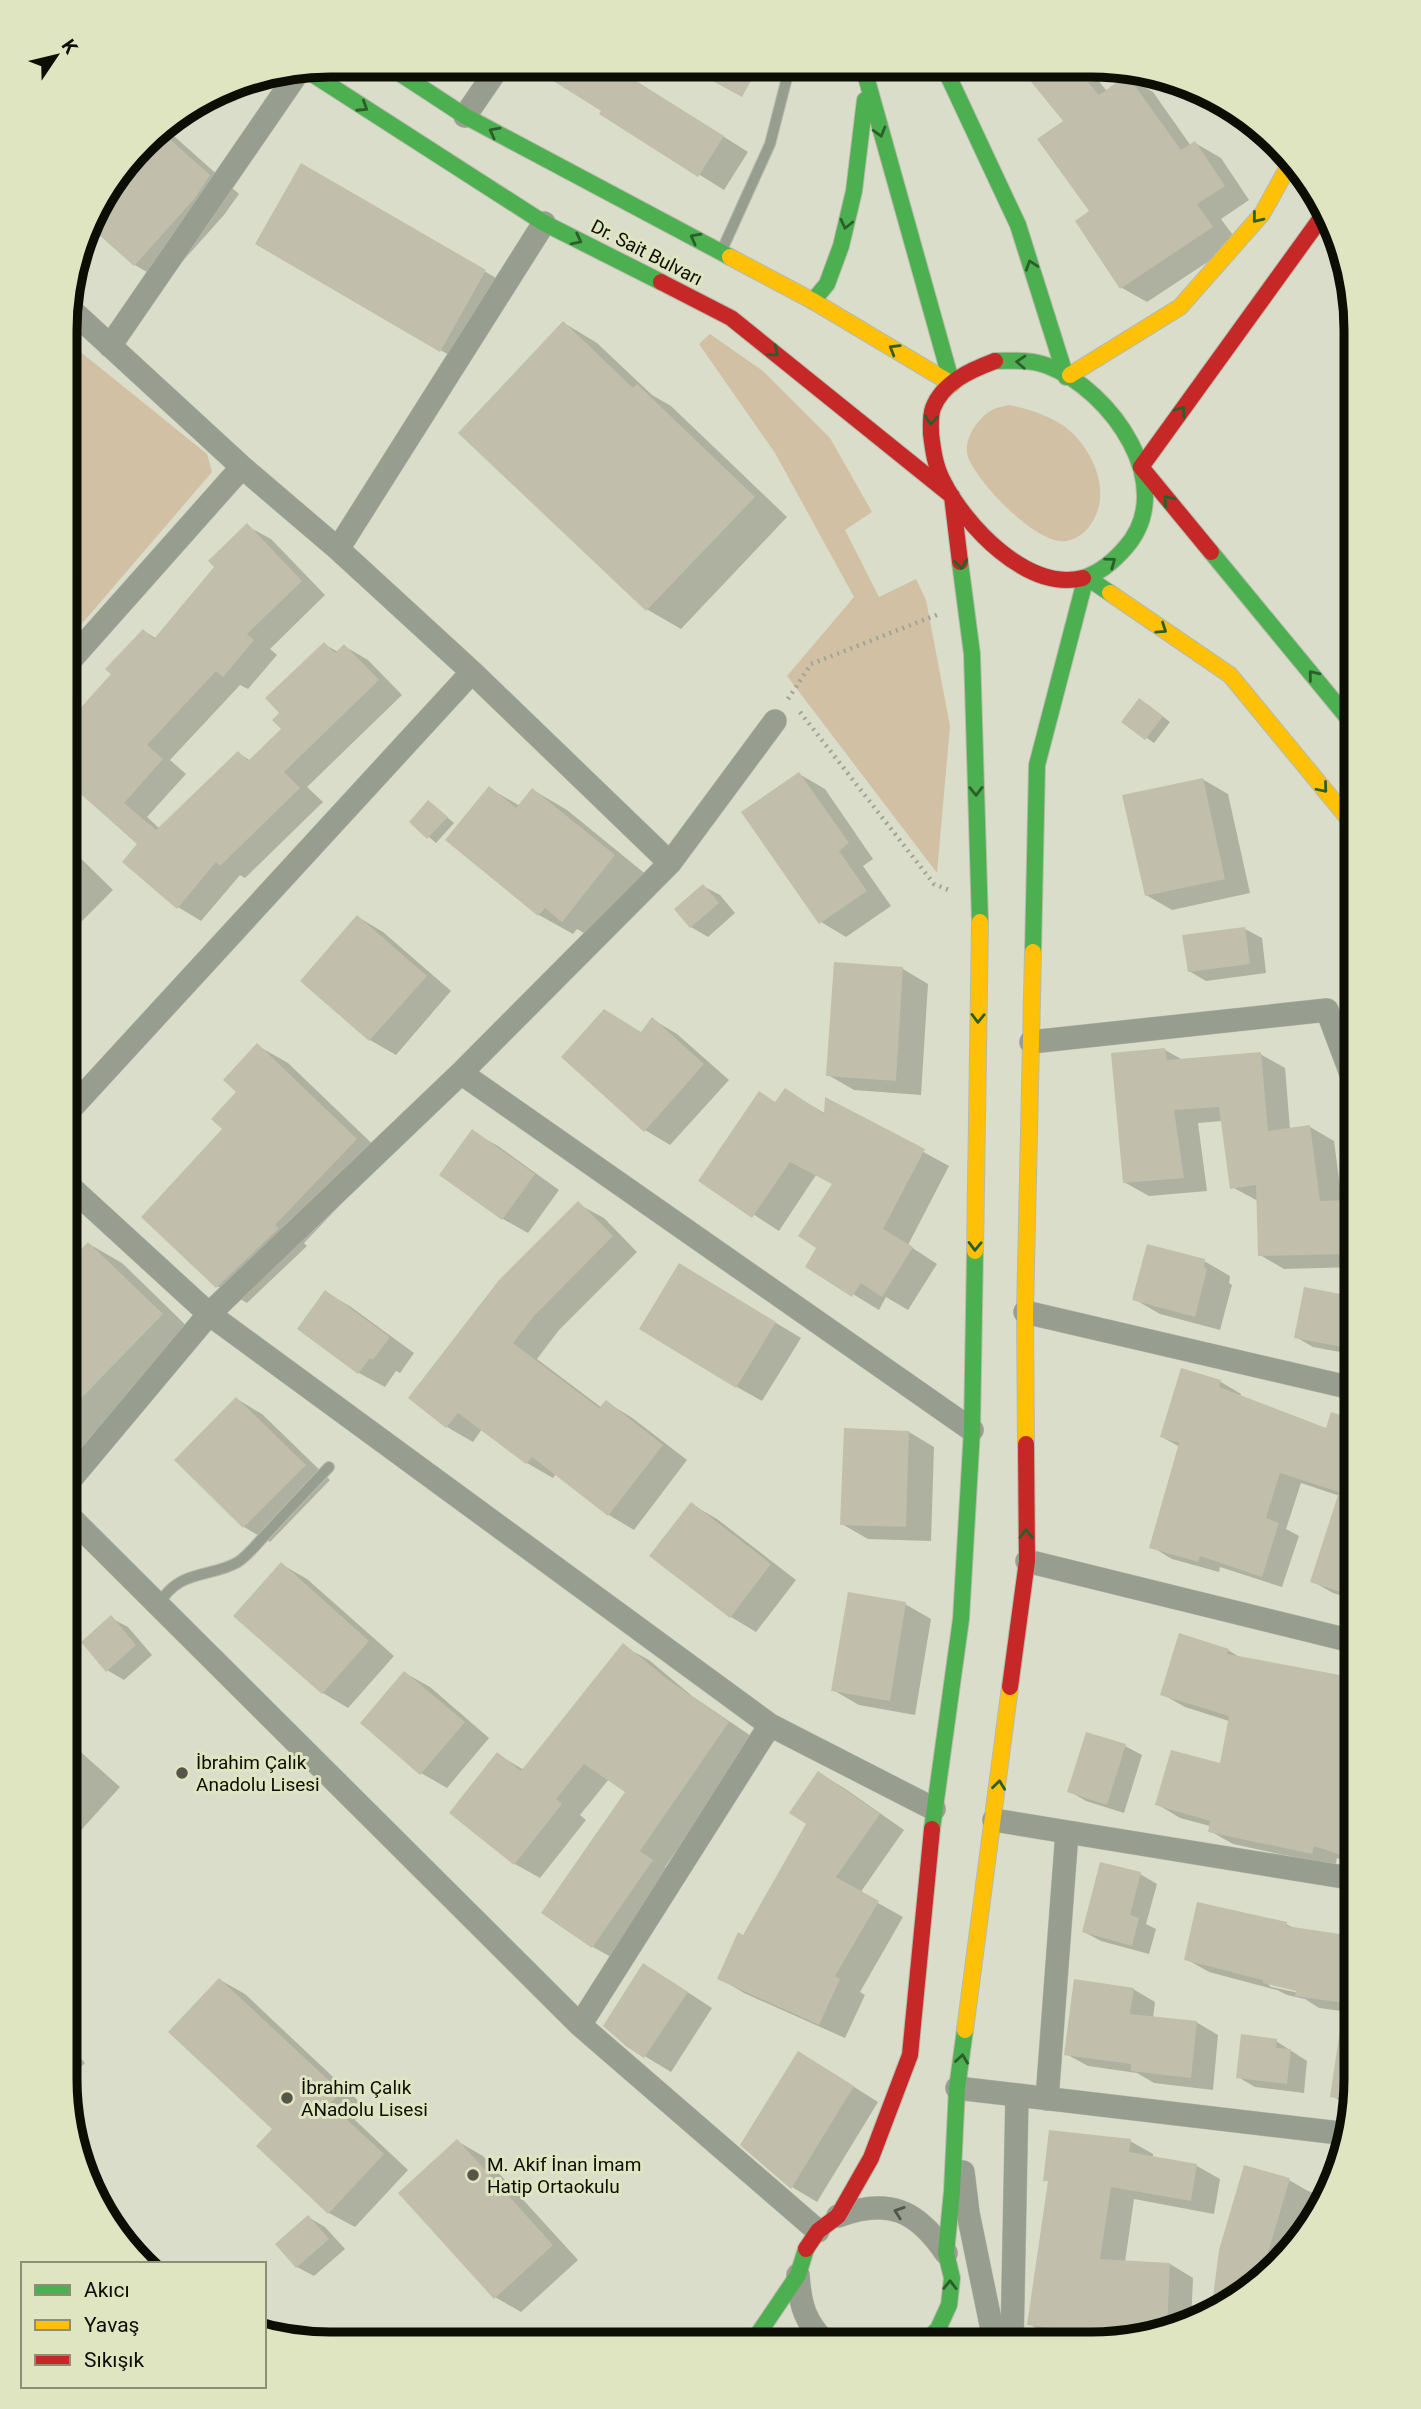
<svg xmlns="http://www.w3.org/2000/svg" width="1421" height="2409" viewBox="0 0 1421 2409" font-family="Roboto,sans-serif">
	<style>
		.green { fill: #d1c0a3 }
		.shadow { fill: #0003; fill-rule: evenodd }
		.building { fill: #c1bfab }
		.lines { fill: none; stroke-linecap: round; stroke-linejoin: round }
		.lane-casing { stroke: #b8baab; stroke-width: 12 }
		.street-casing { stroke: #b8baab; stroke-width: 24 }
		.fast-casing { stroke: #b8baab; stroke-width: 18 }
		.slow-casing { stroke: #b8baab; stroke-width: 18 }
		.jam-casing { stroke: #b8baab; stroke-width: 18 }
		.path { stroke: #9ea596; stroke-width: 4.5; stroke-dasharray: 2 5; stroke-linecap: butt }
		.lane { stroke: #979e8f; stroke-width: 10 }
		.street { stroke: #979e8f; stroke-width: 23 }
		.fast { stroke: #4caf50; stroke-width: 16 }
		.slow { stroke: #ffc107; stroke-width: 16 }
		.jam { stroke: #c62828; stroke-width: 16 }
		.oneway { stroke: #2c5e2a }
		.oneway2 { stroke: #525649 }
		.poi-dot { fill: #555648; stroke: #e0e5c1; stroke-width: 2.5 }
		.labels { text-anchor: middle; stroke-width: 6; stroke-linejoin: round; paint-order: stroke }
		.street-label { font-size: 19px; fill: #0d0e03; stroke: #e0e5c1 }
		.poi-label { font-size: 19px; fill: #0d0e03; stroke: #e0e5c1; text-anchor: start }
		.rim { fill: none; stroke: #0d0e03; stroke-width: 9 }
	</style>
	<rect width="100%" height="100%" fill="#daddc9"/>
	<path class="green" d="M710 334 763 371 830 438 872 512 845 530 879 597 916 579 926 600 950 726 937 873 787 676 854 597 775 453 699 344Z
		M67 341 207 454 212 472 67 641Z
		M1009 405C1028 409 1047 415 1064 426 1091 446 1111 488 1094 519 1088 531 1078 539 1066 541 1037 546 977 482 968 457 962 440 979 416 994 409 998 407 1005 406 1009 405Z"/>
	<path class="shadow" d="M545 65 638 66 631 78 748 152 724 190 602 114 604 111Z
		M760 66H792L785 80Z
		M1022 67H1108L1096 78 1107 91 1127 77 1153 92 1191 146 1195 143 1221 158 1249 200 1221 219 1238 242 1147 302 1122 288 1092 212 1066 121Z
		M1209 94 1253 120 1256 124 1252 128 1227 113Z
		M169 122 165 128 239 194 224 215 164 282 135 265 152 152 143 146 155 131Z
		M301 165 510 286 466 365 257 243Z
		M564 323 597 343 652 395 671 406 787 517 681 629 648 610 460 433Z
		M247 526 271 539 325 595 270 649 277 655 248 689 240 685 170 760 186 774 147 817 160 829 238 753 251 761 283 729 324 644 338 652 344 646 368 660 402 695 307 787 323 802 245 878 240 875 201 921 178 907 140 844 66 778 113 674 144 631 157 639Z
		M1147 704 1170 722 1154 743 1123 721Z
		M799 774 825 789 873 859 863 866 891 906 846 937 821 922Z
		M1202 779 1228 794 1250 893 1172 910 1146 895Z
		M489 788 520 806 533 790 567 810 648 876 596 940 577 929 573 934 539 915Z
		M429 802 454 823 436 843 411 822Z
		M66 844 113 890 66 937Z
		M703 886 720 895 735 913 708 937 691 927 676 909Z
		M358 917 383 932 451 991 396 1055 370 1040 303 981Z
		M1245 929 1262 938 1266 973 1206 981 1189 971Z
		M903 969 928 984 921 1095 854 1090 828 1075Z
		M652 1019 677 1034 729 1080 670 1145 645 1130 642 1034Z
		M66 1037 77 1049 66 1059Z
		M258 1046 288 1063 386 1157 304 1243 307 1246 247 1303 217 1286 224 1129Z
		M1165 1050 1183 1060 1260 1054 1285 1068 1290 1129 1310 1127 1334 1141 1342 1202 1356 1207V1267L1284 1269 1260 1255 1258 1201 1232 1187 1222 1121 1198 1123 1207 1191 1149 1196 1124 1182Z
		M785 1090 826 1114 827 1099 949 1166 908 1245 937 1264 908 1310 886 1297 879 1310 807 1266 819 1248 833 1184 816 1175 779 1231 701 1180 777 1103Z
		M472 1132 498 1146 559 1190 528 1233 503 1219Z
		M578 1204 604 1218 637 1252 559 1330 537 1359 602 1408 606 1402 631 1417 687 1460 634 1530 609 1515 556 1474 553 1478 527 1463 482 1429 473 1442 447 1427 410 1398Z
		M89 1244 122 1263 195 1334 66 1469V1268Z
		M1204 1261 1230 1276 1229 1283 1232 1285 1220 1330 1160 1314 1134 1299Z
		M705 1280 801 1338 762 1401 737 1387Z
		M1305 1289 1356 1299V1355L1313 1347 1296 1337Z
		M326 1292 351 1307 414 1353 400 1373 396 1371 385 1387 359 1373 299 1329Z
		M1182 1371 1221 1382 1241 1394 1240 1397 1327 1430 1356 1422V1600L1333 1593 1312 1581 1340 1496 1301 1483 1286 1529 1299 1536 1282 1587 1220 1567 1219 1572 1172 1559 1152 1547 1180 1447 1162 1437Z
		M237 1399 262 1414 330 1480 270 1542 244 1527 177 1460Z
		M909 1432 934 1447 931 1541 868 1539 842 1524Z
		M691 1504 717 1519 796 1580 756 1632 731 1617Z
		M281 1564 307 1579 394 1656 348 1708 323 1693Z
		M905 1604 931 1619 915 1715 859 1705 833 1690Z
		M111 1618 128 1627 152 1655 124 1680 107 1670Z
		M623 1646 649 1660 692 1696 754 1738 665 1867 678 1876 618 1961 593 1947 627 1792 609 1779 580 1815 586 1820 540 1878 515 1864 497 1754 524 1770Z
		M1228 1650 1241 1658 1340 1677 1342 1671 1356 1674V1864L1337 1858 1335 1866 1233 1844 1210 1831V1826L1180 1818 1157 1804 1221 1766 1229 1721 1185 1707 1162 1694Z
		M405 1673 430 1687 489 1738 447 1788 421 1773 362 1723Z
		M65 1738 120 1787 65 1848Z
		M1125 1746 1142 1755 1124 1813 1086 1801 1069 1791Z
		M819 1773 844 1788 904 1830 860 1893 903 1917 860 1992 865 1995 845 2038 744 1993 719 1978 808 1824Z
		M1140 1874 1157 1884 1146 1924 1156 1929 1149 1954 1101 1941 1084 1932Z
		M1286 1924 1296 1929 1356 1939V2013L1319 2008 1305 1999 1287 1995 1277 1990 1209 1972 1186 1959ZM1266 1982 1304 1991V1994L1271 1987Z
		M220 1980 245 1994 366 2108 355 2120 408 2170 355 2227 329 2213 274 2129Z
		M669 1980 712 2008 671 2072 628 2046Z
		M1133 1989 1155 2002 1153 2018 1196 2022 1218 2035 1213 2090 1154 2083 1137 2073 1088 2066 1066 2054Z
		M1276 2041 1307 2061 1304 2093 1255 2087 1238 2077Z
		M65 2042 85 2063 65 2082Z
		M1356 2044V2096L1353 2108 1332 2096Z
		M824 2068 878 2102 817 2202 792 2187Z
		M457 2141 483 2156 578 2260 521 2312 495 2297Z
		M1130 2141 1153 2154V2158L1197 2166 1220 2179 1214 2214 1134 2199 1125 2262 1170 2264 1193 2278 1191 2324 1095 2343 1052 2337 1029 2324 1049 2182 1045 2180Z
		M1289 2180 1308 2191 1325 2196 1302 2240 1252 2290 1214 2311Z
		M308 2217 325 2227 345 2249 314 2276 297 2267Z"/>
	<path class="building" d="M528 65 612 66 724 136 698 177 599 114 601 111Z
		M685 66H759L742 97Z
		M1019 67H1075L1099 95 1127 75 1181 150 1195 141 1225 186 1197 204 1213 227 1120 289 1075 221 1089 211 1037 139 1063 121Z
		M165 135 210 175 195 198 134 266 88 225 91 217Z
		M301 163 486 270 440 352 255 244Z
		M563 321 633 388 637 384 755 497 646 611 458 433Z
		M247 523 302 581 247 634 254 640 223 677 216 671 147 745 163 759 124 803 156 830 238 751 248 761 281 729 272 720 279 713 265 698 324 642 335 653 344 644 379 680 284 772 300 788 220 866 216 862 177 909 122 862 137 844 66 781V724L111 674 105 669 143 629 154 639 214 567 208 561Z
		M1139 698 1163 716 1145 740 1121 722Z
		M799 772 849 843 839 851 867 891 819 924 741 812Z
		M1203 778 1225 879 1145 896 1122 795Z
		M489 786 516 808 532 788 615 855 562 922 545 908 538 916 445 840Z
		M428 800 448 817 427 839 409 822Z
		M703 884 719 903 690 928 674 909Z
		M357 915 427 976 369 1041 300 981Z
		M1245 927 1250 964 1188 972 1182 935Z
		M834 962 903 967 896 1081 826 1076Z
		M604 1009 641 1032 652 1017 704 1064 644 1132 561 1057Z
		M257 1043 357 1139 275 1225 279 1228 216 1288 141 1217 222 1129 211 1119 236 1092 223 1080Z
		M1165 1048 1167 1060 1261 1052 1268 1131 1310 1125 1320 1201 1347 1200 1348 1254 1258 1256 1256 1185 1230 1189 1219 1107 1174 1110 1184 1178 1123 1183 1111 1053Z
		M785 1088 824 1114 825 1097 925 1149 883 1229 913 1247 882 1297 861 1283 852 1297 805 1267 816 1248 798 1236 832 1184 790 1162 752 1218 698 1181 759 1091 775 1102Z
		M472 1129 535 1174 502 1220 439 1175Z
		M578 1201 613 1236 534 1316 513 1343 599 1408 606 1400 663 1445 608 1516 532 1457 526 1464 458 1413 446 1428 408 1398 499 1280Z
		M88 1242 163 1314 66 1414V1265Z
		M1147 1244 1205 1259 1204 1268 1207 1269 1195 1317 1132 1300Z
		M679 1263 776 1322 736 1388 639 1329Z
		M1304 1287 1356 1297 1348 1348 1294 1338Z
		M325 1290 390 1337 373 1360 370 1358 358 1374 297 1329Z
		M1181 1368 1221 1380 1219 1387 1326 1428 1331 1412 1356 1420V1597L1310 1582 1339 1492 1280 1473 1266 1518 1279 1523 1262 1577 1200 1556 1198 1562 1149 1548 1179 1443 1160 1437Z
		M236 1397 306 1465 243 1528 174 1460Z
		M844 1428 909 1431 906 1527 840 1525Z
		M691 1502 771 1564 730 1618 649 1556Z
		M281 1562 369 1641 322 1694 233 1616Z
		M848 1592 906 1602 890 1701 831 1691Z
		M111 1615 136 1645 106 1672 81 1642Z
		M1179 1633 1229 1649 1227 1654 1356 1678V1860L1314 1846 1312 1854 1208 1832 1210 1821 1155 1805 1171 1750 1220 1763 1229 1716 1160 1695Z
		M623 1643 667 1679 729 1722 640 1851 653 1860 592 1948 541 1913 625 1792 584 1764 556 1799 562 1804 514 1865 449 1813 497 1752 521 1771Z
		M404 1671 465 1722 420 1775 360 1723Z
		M1086 1732 1126 1744 1107 1805 1067 1792Z
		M818 1771 880 1814 836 1877 879 1901 835 1976 840 1979 819 2025 717 1979 738 1932 743 1935 806 1824 789 1813Z
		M1100 1862 1141 1872 1130 1915 1139 1918 1132 1946 1082 1932Z
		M1197 1902 1287 1922 1286 1926 1353 1936 1344 2003 1295 1996 1296 1991 1263 1983V1980L1184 1960Z
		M643 1963 688 1992 644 2058 627 2047 603 2026Z
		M219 1978 341 2092 330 2104 384 2154 328 2214 256 2146 272 2129 168 2032Z
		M1074 1979 1134 1988 1130 2014 1197 2021 1191 2078 1131 2071V2064L1064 2055Z
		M1342 2016 1356 2017 1355 2101 1330 2097Z
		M1241 2034 1277 2039 1276 2048 1291 2049 1287 2084 1236 2078Z
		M798 2051 854 2086 791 2189 740 2145Z
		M1049 2130 1131 2139 1129 2152 1197 2164 1191 2201 1111 2187 1100 2259 1170 2263 1167 2329 1138 2335 1074 2331 1027 2325 1048 2181H1043Z
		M457 2139 553 2245 494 2299 398 2193Z
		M1244 2165 1290 2178 1265 2263 1277 2265 1252 2290 1211 2313 1219 2250Z
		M308 2215 329 2239 296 2268 275 2244Z"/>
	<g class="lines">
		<defs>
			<path id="lane" d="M722 250 770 144 790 66
				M159 1605C177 1569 211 1578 238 1562 250 1554 259 1541 269 1531 289 1509 309 1488 329 1467"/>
			<path id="street" d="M465 116 500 65
				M67 306 242 467 338 549 472 672 670 863
				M110 346 299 71
				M338 549 544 223
				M67 664 242 467
				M1031 1042 1327 1010 1356 1087
				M461 1073 972 1430
				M66 1114 472 672
				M66 1183 209 1314 770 1725 934 1809
				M1025 1312 1356 1389
				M65 1486 209 1314 461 1073 670 863 775 721
				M65 1512 580 2025 818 2231
				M1027 1561 1356 1642
				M994 1820 1356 1879
				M580 2025 770 1725
				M957 2088 1348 2134
				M1047 2099 1067 1832
				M963 2172 968 2213 995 2344
				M838 2216C888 2198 916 2209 946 2253
				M798 2275C800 2305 805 2323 827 2344
				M1012 2344 1017 2095"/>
			<path id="fast" d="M387 65 465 116 730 257
				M863 66 952 384
				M944 67 1018 225 1066 377 1070 375
				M306 70 544 223 661 282
				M813 301 827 284 841 246 854 191 865 100
				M995 361C1013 361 1031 359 1048 366 1111 390 1179 486 1126 547 1114 561 1100 573 1083 578
				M1211 552 1356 728
				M960 562 972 654 980 922
				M1033 952 1037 765 1086 577 1110 593
				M932 1829 961 1619 972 1430 975 1251
				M752 2343 798 2275 806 2249
				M923 2344 938 2329 949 2305 952 2278 946 2253 952 2191 957 2088 965 2030"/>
			<path id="slow" d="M730 257 813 301 952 384
				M1070 375 1180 307 1262 214 1292 160
				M1110 593 1230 675 1356 828
				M975 1251 980 922
				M1026 1444 1025 1312 1033 952
				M965 2030 1010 1687"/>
			<path id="jam" d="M661 282 731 318 952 496 960 562
				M995 361C971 370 943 382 933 408 930 416 931 426 931 434 933 450 935 466 943 481 965 525 1027 592 1083 578
				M1211 552 1141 467 1326 211
				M1010 1687 1027 1561 1026 1444
				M806 2249 818 2231 838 2216 871 2158 910 2055 932 1829"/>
		</defs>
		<use href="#lane" class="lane-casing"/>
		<use href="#street" class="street-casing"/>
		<use href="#fast" class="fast-casing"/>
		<use href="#slow" class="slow-casing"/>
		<use href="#jam" class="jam-casing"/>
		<path class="path" d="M788 699 811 664 939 614
			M800 712 934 884 951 891"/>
		<use href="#lane" class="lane"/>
		<use href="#street" class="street"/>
		<use href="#fast" class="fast"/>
		<use href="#slow" class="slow"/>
		<use href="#jam" class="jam"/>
	</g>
	<defs><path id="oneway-chevron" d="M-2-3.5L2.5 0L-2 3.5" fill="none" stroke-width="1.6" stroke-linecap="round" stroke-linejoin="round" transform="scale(1.75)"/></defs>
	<g class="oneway">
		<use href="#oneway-chevron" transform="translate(363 107) rotate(33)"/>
		<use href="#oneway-chevron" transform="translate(494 132) rotate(-152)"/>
		<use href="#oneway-chevron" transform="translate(880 132) rotate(74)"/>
		<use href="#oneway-chevron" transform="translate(1257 218) rotate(129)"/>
		<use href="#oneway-chevron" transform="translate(846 224) rotate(103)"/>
		<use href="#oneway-chevron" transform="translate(695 238) rotate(-152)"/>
		<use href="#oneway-chevron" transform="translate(577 240) rotate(27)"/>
		<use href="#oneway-chevron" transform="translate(1031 265) rotate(-108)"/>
		<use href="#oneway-chevron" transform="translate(894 349) rotate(-149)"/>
		<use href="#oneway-chevron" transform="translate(774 352) rotate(39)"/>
		<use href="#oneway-chevron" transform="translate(1021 362) rotate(-177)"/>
		<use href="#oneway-chevron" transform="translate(1181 411) rotate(-54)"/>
		<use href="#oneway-chevron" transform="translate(931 420) rotate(95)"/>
		<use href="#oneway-chevron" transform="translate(1168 500) rotate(-130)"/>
		<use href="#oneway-chevron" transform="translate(1111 562) rotate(-36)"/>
		<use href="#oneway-chevron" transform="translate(961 564) rotate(83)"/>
		<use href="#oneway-chevron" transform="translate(1162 629) rotate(34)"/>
		<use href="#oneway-chevron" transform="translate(1313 675) rotate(-129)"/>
		<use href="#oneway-chevron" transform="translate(1323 788) rotate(50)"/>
		<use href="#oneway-chevron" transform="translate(976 791) rotate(89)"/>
		<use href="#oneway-chevron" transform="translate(978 1018) rotate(91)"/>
		<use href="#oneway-chevron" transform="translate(975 1246) rotate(91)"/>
		<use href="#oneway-chevron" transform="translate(1026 1534) rotate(-90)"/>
		<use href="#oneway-chevron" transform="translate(999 1785) rotate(-83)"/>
		<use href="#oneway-chevron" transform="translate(962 2059) rotate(-82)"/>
		<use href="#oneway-chevron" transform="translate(950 2285) rotate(-89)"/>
	</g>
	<use class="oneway2" href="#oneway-chevron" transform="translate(899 2212) rotate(-161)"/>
	<g class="poi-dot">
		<circle cx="182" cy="1773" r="7"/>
		<circle cx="287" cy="2098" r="7"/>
		<circle cx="473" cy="2175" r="7"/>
	</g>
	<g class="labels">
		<g class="street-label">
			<text transform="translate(647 252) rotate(27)" y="7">Dr. Sait Bulvarı</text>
		</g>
		<g class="poi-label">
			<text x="196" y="1769">İbrahim Çalık<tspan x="196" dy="22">Anadolu Lisesi</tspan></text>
			<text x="301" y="2094">İbrahim Çalık<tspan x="301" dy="22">ANadolu Lisesi</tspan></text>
			<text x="487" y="2171">M. Akif İnan İmam<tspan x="487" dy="22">Hatip Ortaokulu</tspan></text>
		</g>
	</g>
	<path d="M0 0H1421V2409H0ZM330 77H1091A253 253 0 0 1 1344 330V2079A253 253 0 0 1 1091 2332H330A253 253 0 0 1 77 2079V330A253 253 0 0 1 330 77Z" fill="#e0e5c1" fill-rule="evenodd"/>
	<path class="rim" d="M330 77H1091A253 253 0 0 1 1344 330V2079A253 253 0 0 1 1091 2332H330A253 253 0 0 1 77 2079V330A253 253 0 0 1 330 77Z"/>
	<rect x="21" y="2262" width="245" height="126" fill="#e0e5c1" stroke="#8c8f75" stroke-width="2"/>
	<rect x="35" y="2285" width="35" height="10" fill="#4caf50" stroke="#8c8f75" stroke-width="2"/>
	<text x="84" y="2297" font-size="21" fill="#0d0e03">Akıcı</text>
	<rect x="35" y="2320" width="35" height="10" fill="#ffc107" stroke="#8c8f75" stroke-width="2"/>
	<text x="84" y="2332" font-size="21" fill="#0d0e03">Yavaş</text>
	<rect x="35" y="2355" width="35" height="10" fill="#c62828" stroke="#8c8f75" stroke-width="2"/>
	<text x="84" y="2367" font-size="21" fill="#0d0e03">Sıkışık</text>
	<g transform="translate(56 56) rotate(55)" stroke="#e0e5c1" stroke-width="5" paint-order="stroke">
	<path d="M0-5L12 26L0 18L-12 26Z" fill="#0d0e03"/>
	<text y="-10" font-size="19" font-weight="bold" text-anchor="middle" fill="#0d0e03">K</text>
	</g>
</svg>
